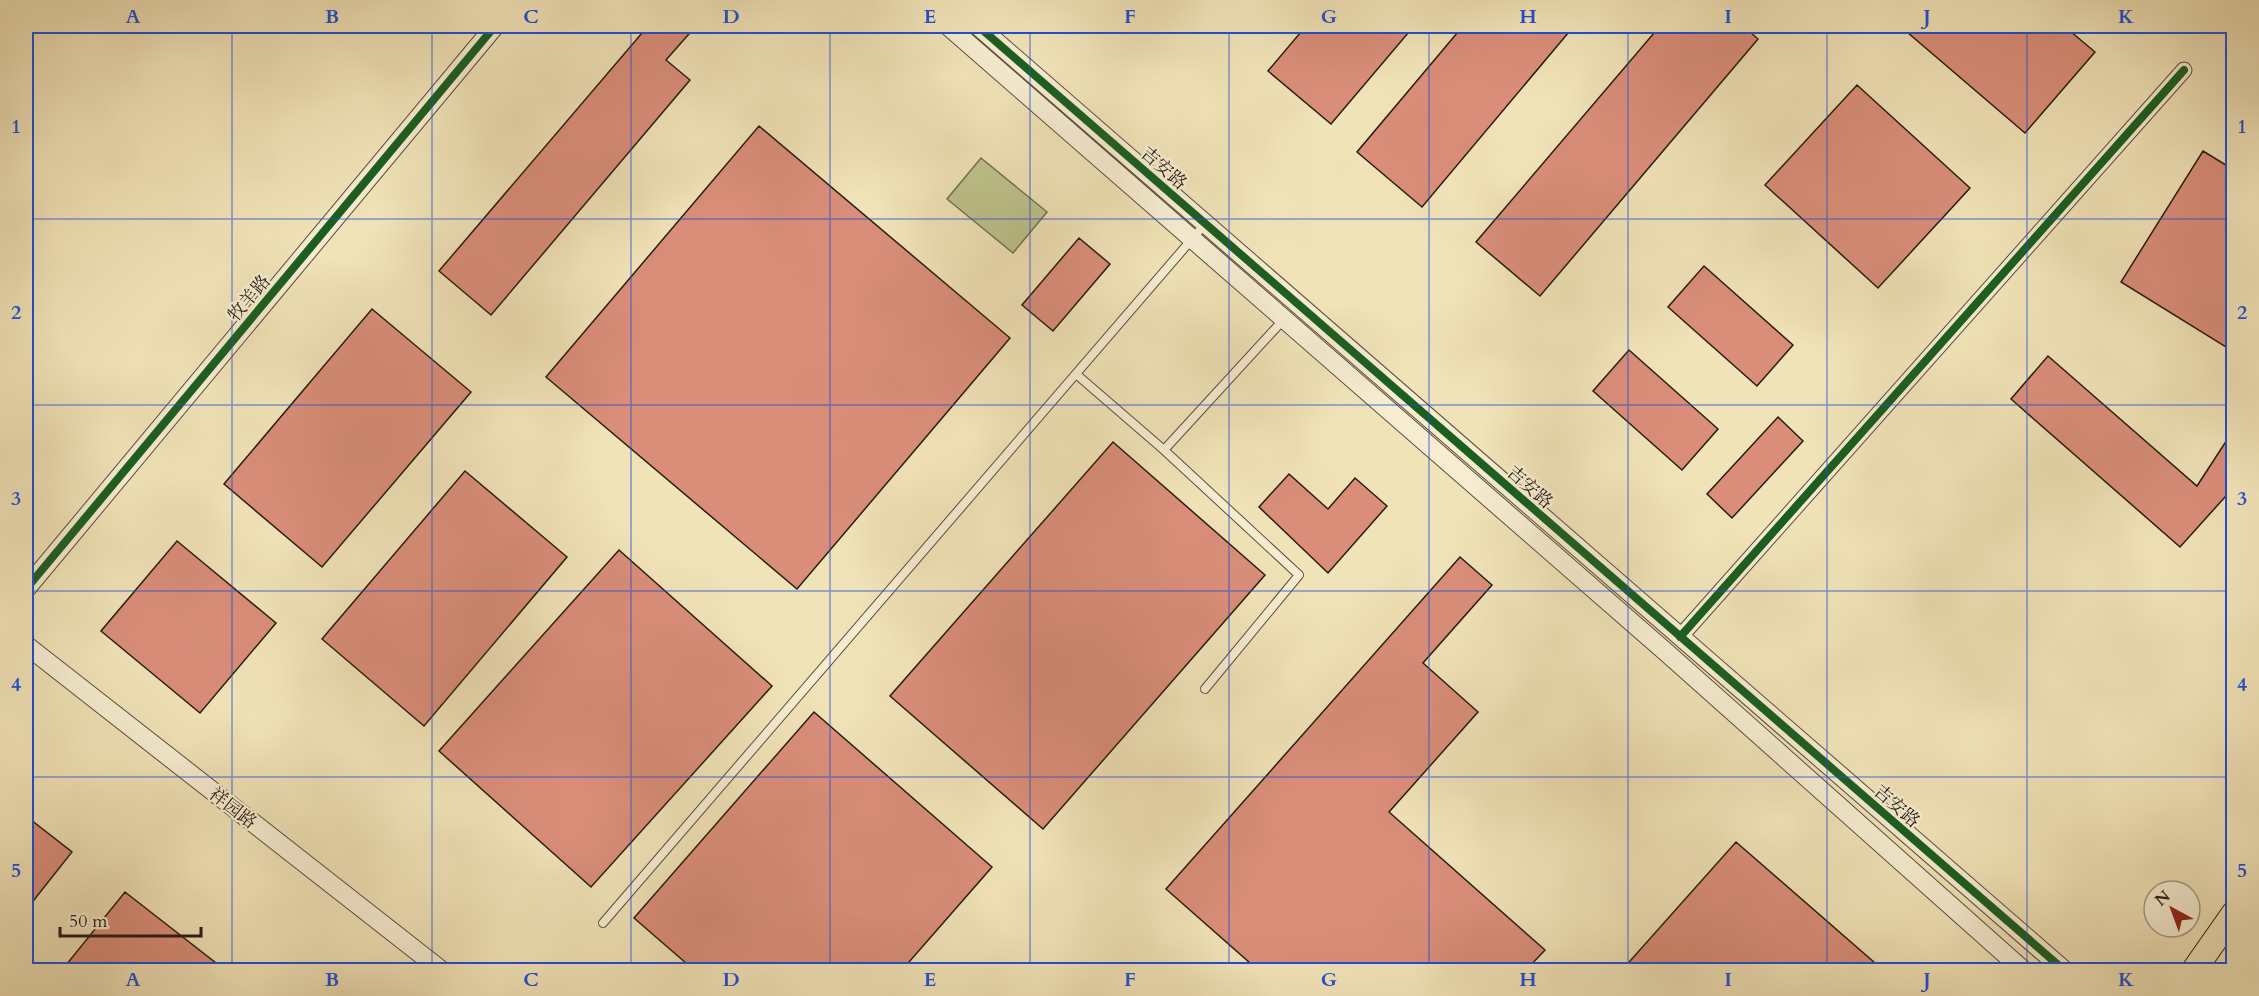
<svg xmlns="http://www.w3.org/2000/svg" width="2259" height="996" viewBox="0 0 2259 996" font-family="Cardo,'Noto Serif SC',serif">
	<style>
		.green { fill: #bec38c; stroke: #726f50; stroke-width: 1.5 }
		.building { fill: #da8e7a; stroke: #271b14; stroke-width: 1.5 }
		.lines { fill: none; stroke-linecap: round; stroke-linejoin: round }
		.service-casing { stroke: #5a4d3d; stroke-width: 10 }
		.minor-casing { stroke: #5a4d3d; stroke-width: 17 }
		.tertiary-casing { stroke: #5a4d3d; stroke-width: 20 }
		.trunk-casing { stroke: #271b14; stroke-width: 26 }
		.service { stroke: #f6edd1; stroke-width: 8 }
		.minor { stroke: #f6edd1; stroke-width: 15 }
		.tertiary { stroke: #f6edd1; stroke-width: 18 }
		.trunk { stroke: #f1e3b8; stroke-width: 24 }
		.cycleway-casing { stroke: #f6edd1; stroke-width: 11 }
		.cycleway { stroke: #1b5e20; stroke-width: 8 }
		.grid { fill: none; stroke: #1d4ed8; stroke-width: 1.5; stroke-opacity: 0.55 }
		.labels { text-anchor: middle; stroke-width: 4.5; stroke-linejoin: round; paint-order: stroke }
		.street-label { font-size: 18px; fill: #271b14; stroke: #f6edd1 }
		.neatline { fill: none; stroke: #1d4ed8; stroke-width: 2 }
		.grid-label { font-size: 20px; text-anchor: middle; font-weight: bold; fill: #1d4ed8 }
	</style>
	<rect width="100%" height="100%" fill="#f1e3b8"/>
	<filter id="stains"><feTurbulence type="fractalNoise" baseFrequency=".00333" numOctaves="4"/><feColorMatrix values="0 0 0 0 .2 0 0 0 0 .09 0 0 0 0 .02 0 0 0 .5 -.17"/></filter>
	<radialGradient id="worn" r=".72"><stop offset=".6" stop-color="#630" stop-opacity="0"/><stop offset="1" stop-color="#630" stop-opacity=".3"/></radialGradient>
	<path class="green" d="M981 158 1047 212 1013 253 947 199Z"/>
	<path class="building" d="M648 26H696L666 60 690 80 491 315 439 271Z
		M1306 26H1414L1331 124 1268 71Z
		M1463 26H1574L1422 207 1357 152Z
		M1660 26H1743L1758 39 1540 296 1476 242Z
		M1900 26H2064L2095 52 2025 133Z
		M1857 85 1970 188 1878 288 1765 185Z
		M759 126 1010 338 797 589 546 377Z
		M2203 151 2234 170V352L2121 282Z
		M1079 238 1110 264 1053 331 1022 305Z
		M1704 266 1793 345 1757 386 1668 307Z
		M372 309 471 392 322 567 224 484Z
		M1629 350 1718 429 1682 470 1593 391Z
		M2048 356 2197 486 2234 429V487L2180 547 2011 399Z
		M1778 417 1803 441 1732 518 1707 494Z
		M1113 442 1265 575 1043 829 890 696Z
		M465 471 567 557 424 726 322 639Z
		M1289 474 1328 509 1355 478 1387 506 1328 573 1259 507Z
		M177 541 276 623 200 713 101 631Z
		M619 550 772 686 591 887 439 751Z
		M1460 557 1492 585 1423 663 1478 712 1389 812 1545 950 1526 970H1258L1166 889Z
		M814 712 992 867 902 970H694L634 918Z
		M26 816 72 852 26 910Z
		M1736 842 1883 970H1622Z
		M125 892 225 970H62Z"/>
	<g class="lines">
		<defs>
			<path id="service" d="M1076 374 1164 450 1299 575 1205 689
				M1164 450 1285 318
				M603 923 1205 224"/>
			<path id="minor" d="M1680 637 2184 70"/>
			<path id="tertiary" d="M948 26 1667 653 2023 970
				M978 26 2064 970
				M26 589 495 26
				M26 645 441 970"/>
			<path id="trunk" d="M2194 970 2234 913"/>
		</defs>
		<use href="#service" class="service-casing"/>
		<use href="#minor" class="minor-casing"/>
		<use href="#tertiary" class="tertiary-casing"/>
		<use href="#trunk" class="trunk-casing"/>
		<use href="#service" class="service"/>
		<use href="#minor" class="minor"/>
		<use href="#tertiary" class="tertiary"/>
		<use href="#trunk" class="trunk"/>
		<defs>
			<path id="cycleway" d="M978 26 2064 970
				M26 589 495 26
				M1680 637 2184 70"/>
		</defs>
		<use href="#cycleway" class="cycleway-casing"/>
		<use href="#cycleway" class="cycleway"/>
	</g>
	<path class="grid" d="M232 26V970M432 26V970M631 26V970M830 26V970M1030 26V970M1229 26V970M1429 26V970M1628 26V970M1827 26V970M2027 26V970M26 219H2234M26 405H2234M26 591H2234M26 777H2234"/>
	<g class="labels">
		<g class="street-label">
			<text transform="translate(1164 168) rotate(41)" y="6">吉安路</text>
			<text transform="translate(249 298) rotate(-50)" y="6">牧羊路</text>
			<text transform="translate(1530 487) rotate(41)" y="6">吉安路</text>
			<text transform="translate(1897 806) rotate(41)" y="6">吉安路</text>
			<text transform="translate(233 808) rotate(38)" y="6">祥园路</text>
		</g>
	</g>
	<rect width="2259" height="996" fill="none" stroke="#f1e3b8" stroke-width="66"/>
	<g transform="translate(2172 909) rotate(319)"><circle r="28" fill="#f6edd1" stroke="#a39985" stroke-width="1.5"/>
	<path d="M0-4.5L10 22L0 15L-10 22Z" fill="#8f2418"/>
	<text y="-9" font-size="16" font-weight="bold" text-anchor="middle" fill="#271b14">N</text>
	</g>
	<path d="M60 927v9h141v-9" fill="none" stroke="#271b14" stroke-width="3"/>
	<text x="69" y="927" font-size="18" fill="#271b14" stroke="#f6edd1" stroke-width="4.5" paint-order="stroke">50 m</text>
	<rect x="33" y="33" width="2193" height="930" class="neatline"/>
	<g class="grid-label">
		<text x="133" y="23">A</text>
		<text x="332" y="23">B</text>
		<text x="531" y="23">C</text>
		<text x="731" y="23">D</text>
		<text x="930" y="23">E</text>
		<text x="1130" y="23">F</text>
		<text x="1329" y="23">G</text>
		<text x="1528" y="23">H</text>
		<text x="1728" y="23">I</text>
		<text x="1927" y="23">J</text>
		<text x="2126" y="23">K</text>
		<text x="16" y="133">1</text>
		<text x="2242" y="133">1</text>
		<text x="16" y="319">2</text>
		<text x="2242" y="319">2</text>
		<text x="16" y="505">3</text>
		<text x="2242" y="505">3</text>
		<text x="16" y="691">4</text>
		<text x="2242" y="691">4</text>
		<text x="16" y="877">5</text>
		<text x="2242" y="877">5</text>
		<text x="133" y="986">A</text>
		<text x="332" y="986">B</text>
		<text x="531" y="986">C</text>
		<text x="731" y="986">D</text>
		<text x="930" y="986">E</text>
		<text x="1130" y="986">F</text>
		<text x="1329" y="986">G</text>
		<text x="1528" y="986">H</text>
		<text x="1728" y="986">I</text>
		<text x="1927" y="986">J</text>
		<text x="2126" y="986">K</text>
	</g>
	<rect width="100%" height="100%" filter="url(#stains)"/>
	<rect width="100%" height="100%" fill="url(#worn)"/>
</svg>
